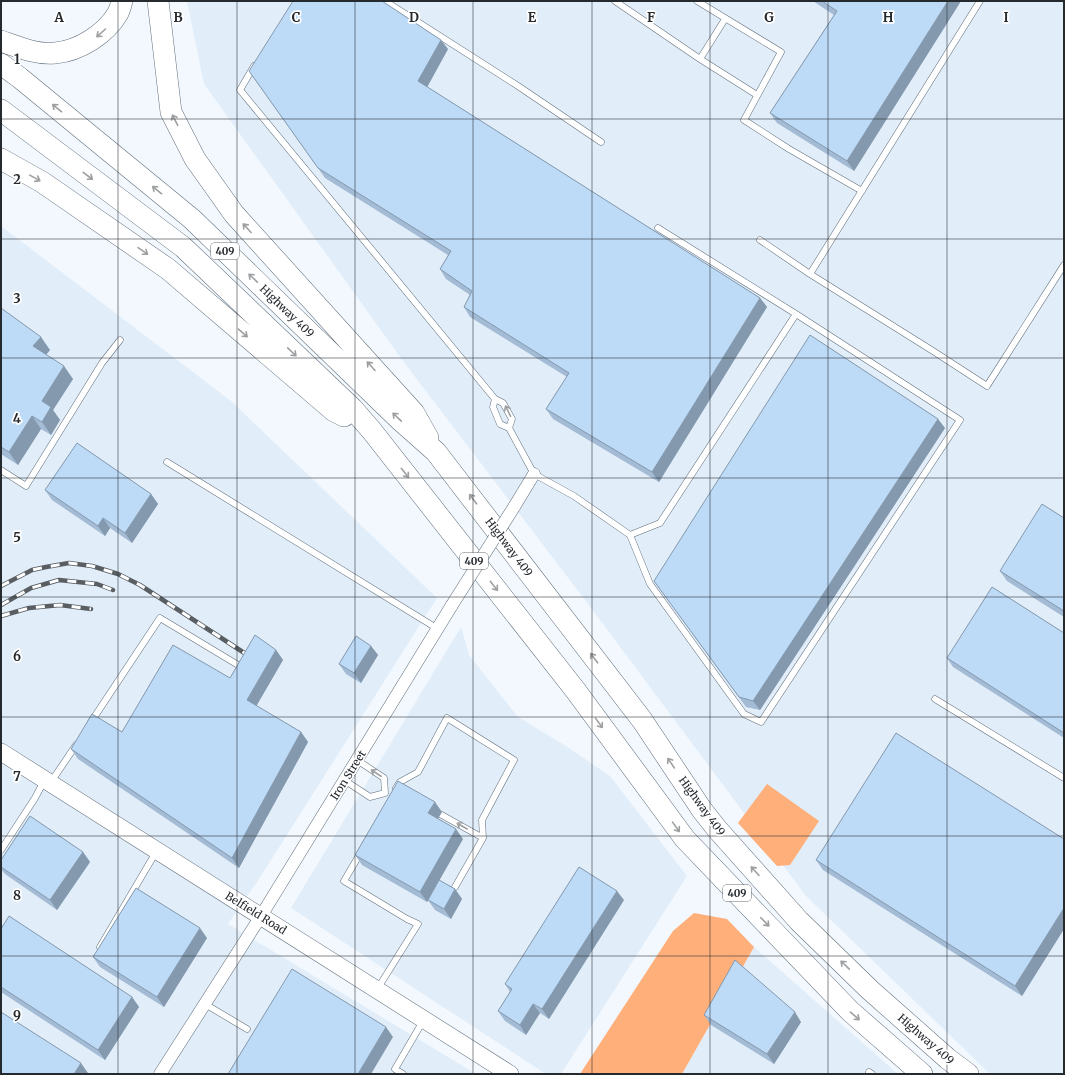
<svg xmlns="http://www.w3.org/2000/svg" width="1065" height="1075" viewBox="0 0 1065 1075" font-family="Merriweather,serif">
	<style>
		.built { fill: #e1edf9 }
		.green { fill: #ffaf7a }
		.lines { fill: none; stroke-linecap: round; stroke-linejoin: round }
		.service-casing { stroke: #606d79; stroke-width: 7 }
		.minor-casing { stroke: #606d79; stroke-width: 13 }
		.secondary-casing { stroke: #606d79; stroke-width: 18 }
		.motorway-casing { stroke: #606d79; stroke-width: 22 }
		.service { stroke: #fff; stroke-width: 6 }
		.minor { stroke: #fff; stroke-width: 12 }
		.secondary { stroke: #fff; stroke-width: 17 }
		.motorway { stroke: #fff; stroke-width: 21 }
		.rail-casing { stroke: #595e63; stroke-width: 4.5 }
		.rail { stroke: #fff; stroke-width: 3; stroke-dasharray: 9; stroke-linecap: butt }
		.minor-bridge-casing { stroke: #606d79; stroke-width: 13; stroke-linecap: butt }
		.minor-bridge { stroke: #fff; stroke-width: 12 }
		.wall { fill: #a3bbd4 }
		.shaded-wall { fill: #8499ad }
		.building { fill: #bddaf7; stroke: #8499ad }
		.oneway { stroke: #9d9fa1 }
		.grid { fill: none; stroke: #252a2f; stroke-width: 1; stroke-opacity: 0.55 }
		.labels { text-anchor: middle; stroke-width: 3.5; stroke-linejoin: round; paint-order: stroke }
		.shield { fill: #fff; stroke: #666a6d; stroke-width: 1 }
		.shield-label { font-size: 10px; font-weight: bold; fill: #252a2f }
		.street-label { font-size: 11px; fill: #252a2f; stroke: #fff }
		.grid-label { font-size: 13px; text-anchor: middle; font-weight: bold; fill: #252a2f; stroke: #fff; stroke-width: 3.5; stroke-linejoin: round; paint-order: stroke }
	</style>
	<rect width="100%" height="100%" fill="#f2f8fe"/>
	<path class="built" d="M187 1H1064V1074H990L806 896 585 600 403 361 204 84Z
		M1 226 231 401 437 598 259 879 228 924 476 1074H1Z
		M461 627 469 655 518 717 566 746 610 776 687 876 561 1074H546L291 908Z
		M754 947 898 1074H682Z"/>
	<path class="green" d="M767 784 819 821 790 865 777 866 738 823Z
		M694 913 727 919 754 947 682 1074H580L673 931Z"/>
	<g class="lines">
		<defs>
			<path id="service" d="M385 1 518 86 601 142
				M615 1 700 59 757 95
				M697 1 781 52 744 120 789 149 862 191
				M980 1 810 274 933 351 987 386 1064 265
				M700 59 725 19
				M254 66 240 90 495 399 503 403 512 419 509 428
				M760 240 810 274
				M495 399 493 407 500 424 509 428 534 474 574 496 630 535 660 523 796 314 658 228
				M167 462 438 629
				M1 470 26 486 102 363 120 340
				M630 535 650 584 744 714 761 722 960 420 796 314
				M935 699 1064 778
				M91 722 160 618 243 668
				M357 760 384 778 385 793
				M344 780 370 797 385 793
				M51 782 76 745
				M396 788 400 782 418 772 447 718 514 760 482 820 483 838 455 887
				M440 814 483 838
				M1 850 35 798 44 781
				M361 852 344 881 407 919 418 924 378 988
				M100 947 156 852
				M205 1004 247 1029
				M869 1072 872 1074
				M403 1074 395 1069 423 1021"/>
			<path id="minor" d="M514 507 534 474
				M160 1074 261 916 452 605"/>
			<path id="secondary" d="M1 752 510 1074"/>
			<path id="motorway" d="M158 1 171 112 195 159 234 214 414 413 428 438
				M1 41C18 47 37 55 55 53 79 51 106 34 118 13 120 9 121 5 122 1
				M1 64 20 78 192 219 401 421 436 452 642 720 702 810 717 829 799 921 870 990 948 1059 968 1074
				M1 110 183 247 352 408 372 431 576 691 685 839 850 1011 922 1074
				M1 159 42 182 168 269 334 411 344 416"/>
		</defs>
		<use href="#service" class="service-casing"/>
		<use href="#minor" class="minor-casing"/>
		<use href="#secondary" class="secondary-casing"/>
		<use href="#motorway" class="motorway-casing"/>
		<use href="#service" class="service"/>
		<use href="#minor" class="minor"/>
		<use href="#secondary" class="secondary"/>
		<use href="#motorway" class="motorway"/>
		<defs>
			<path id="rail" d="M1 586 32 570 46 567 69 563 92 566 118 574 140 585 252 658
				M1 605 31 588 59 580 97 584 113 590
				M1 616 29 608 60 605 91 609"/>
		</defs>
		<use href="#rail" class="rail-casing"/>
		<use href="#rail" class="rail"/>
		<defs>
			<path id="minor-bridge" d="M452 605 514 507"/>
		</defs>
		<use href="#minor-bridge" class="minor-bridge-casing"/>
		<use href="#minor-bridge" class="minor-bridge"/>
	</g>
	<path class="wall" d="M813 1H961L854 171 777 123 770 113 834 15Z
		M448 49 427 87 760 298 767 307 659 482 553 419 546 409 567 377 470 317 464 307 470 295 446 279 440 269 448 255 325 178 249 71Z
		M1 308 50 350 46 355 73 379 53 410 60 420 51 435 41 429 18 465 1 454Z
		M945 428 760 710 746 707 654 581Z
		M45 490 151 494 158 504 132 543 110 528 105 536 52 500Z
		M1064 518V617L1007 581 1000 571Z
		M1064 633V738L953 667 947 658Z
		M371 646 378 655 361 683 346 674 339 664Z
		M276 650 283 660 256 706 301 732 308 742 239 868 78 759 71 749 122 732 230 678Z
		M442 812 438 819 463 839 439 880 455 889 462 899 451 919 435 910 428 900 427 902 362 865 355 855Z
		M1064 839V929L1022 996 823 870 816 860Z
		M83 852 90 862 57 910 5 874 1 869V860Z
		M624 900 549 1019 540 1013 526 1035 505 1021 498 1011 510 992 505 984Z
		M1 929 132 997 139 1007 105 1060 1 992Z
		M207 938 164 1007 100 967 93 957Z
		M704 1015 801 1022 774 1064 711 1025Z"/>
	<path class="shaded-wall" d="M948 1H961L854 171 847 161Z
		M441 40 448 49 425 91 418 81Z
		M760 298 767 307 659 482 652 472Z
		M41 337 50 350 42 359 33 346Z
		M64 366 73 379 53 410 60 420 51 435 42 422V401Z
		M32 416 41 429 18 465 9 452Z
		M938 419 945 428 760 710 753 701Z
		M151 494 158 504 132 543 125 533Z
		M103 518 110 528 105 536 98 526Z
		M371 646 378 655 361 683 354 673Z
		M276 650 283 660 254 710 247 700Z
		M301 732 308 742 239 868 232 858Z
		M435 802 442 812 435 823 428 813Z
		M456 829 463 839 427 902 420 892Z
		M83 852 90 862 57 910 50 900Z
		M455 889 462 899 451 919 444 909Z
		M617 891 624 900 549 1019 542 1009Z
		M1064 908V929L1022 996 1015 986Z
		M200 928 207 938 164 1007 157 997Z
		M132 997 139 1007 105 1060 98 1050Z
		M533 1004 540 1013 526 1035 520 1025Z
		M795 1012 801 1022 774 1064 767 1054Z
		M386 1027 393 1037 371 1074H358Z
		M81 1063 88 1073 87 1074H74Z"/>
	<path class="building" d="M293 1H382L441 40 418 81 760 298 652 472 546 409 569 373 464 307 472 291 440 269 451 251 318 168 249 71Z
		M822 1H948L847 161 770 113 837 11Z
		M1 308 41 337 33 346 64 366 42 401 51 407 42 422 32 416 9 452 1 447Z
		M810 335 938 419 753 701 739 697 654 581Z
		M77 443 151 494 125 533 103 518 98 526 45 490Z
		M1042 504 1064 518V611L1000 571Z
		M992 587 1064 633V733L947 658Z
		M255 635 276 650 247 700 301 732 232 858 71 749 92 714 122 732 173 645 230 678Z
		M356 636 371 646 354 673 339 664Z
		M896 733 1064 839V908L1015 986 816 860Z
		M398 781 435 802 428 813 456 829 420 892 355 855Z
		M30 816 83 852 50 900 1 867V860Z
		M579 867 617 891 542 1009 533 1004 520 1025 498 1011 512 989 505 984Z
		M439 880 455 889 444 909 428 900Z
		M136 888 200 928 157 997 93 957Z
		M9 916 132 997 98 1050 1 987V929Z
		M735 960 795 1012 767 1054 704 1015Z
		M292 969 386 1027 358 1074H228Z
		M1 1012 81 1063 74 1074H1Z"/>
	<defs><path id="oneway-shaft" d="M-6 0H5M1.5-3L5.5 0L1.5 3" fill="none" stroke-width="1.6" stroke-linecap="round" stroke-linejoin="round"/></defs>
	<g class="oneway">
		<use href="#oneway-shaft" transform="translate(101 33) rotate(138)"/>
		<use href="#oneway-shaft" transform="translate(57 108) rotate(-141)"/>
		<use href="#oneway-shaft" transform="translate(175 120) rotate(-117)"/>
		<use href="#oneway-shaft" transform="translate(88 176) rotate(37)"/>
		<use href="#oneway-shaft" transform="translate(35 178) rotate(29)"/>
		<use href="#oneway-shaft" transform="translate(157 190) rotate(-141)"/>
		<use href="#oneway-shaft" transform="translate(247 228) rotate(-132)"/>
		<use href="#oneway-shaft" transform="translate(143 251) rotate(35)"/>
		<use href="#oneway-shaft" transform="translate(253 278) rotate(-136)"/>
		<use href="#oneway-shaft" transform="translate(243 333) rotate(41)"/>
		<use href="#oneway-shaft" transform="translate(292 352) rotate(44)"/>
		<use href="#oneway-shaft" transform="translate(371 366) rotate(-132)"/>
		<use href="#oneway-shaft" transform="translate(508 411) rotate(-116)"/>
		<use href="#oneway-shaft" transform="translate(397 417) rotate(-136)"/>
		<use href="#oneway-shaft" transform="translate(405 473) rotate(52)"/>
		<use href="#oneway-shaft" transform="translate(473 499) rotate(-127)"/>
		<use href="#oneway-shaft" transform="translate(494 586) rotate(52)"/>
		<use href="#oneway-shaft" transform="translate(594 658) rotate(-127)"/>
		<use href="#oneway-shaft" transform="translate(599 723) rotate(54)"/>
		<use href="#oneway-shaft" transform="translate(671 763) rotate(-124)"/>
		<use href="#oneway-shaft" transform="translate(376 773) rotate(-147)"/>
		<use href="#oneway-shaft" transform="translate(462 826) rotate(-150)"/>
		<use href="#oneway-shaft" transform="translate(676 827) rotate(54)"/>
		<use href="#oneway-shaft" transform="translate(755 871) rotate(-132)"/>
		<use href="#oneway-shaft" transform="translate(765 922) rotate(46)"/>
		<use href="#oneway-shaft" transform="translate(845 965) rotate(-136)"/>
		<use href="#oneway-shaft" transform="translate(855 1016) rotate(41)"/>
	</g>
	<path class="grid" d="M118 1V1074M237 1V1074M355 1V1074M473 1V1074M592 1V1074M710 1V1074M828 1V1074M947 1V1074M1 119H1064M1 239H1064M1 358H1064M1 478H1064M1 597H1064M1 717H1064M1 836H1064M1 956H1064"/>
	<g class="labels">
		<g class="shield">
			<rect x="211" y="243" width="28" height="16" rx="3"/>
			<rect x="460" y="553" width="28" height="16" rx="3"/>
			<rect x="723" y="885" width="28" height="16" rx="3"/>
		</g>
		<g class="shield-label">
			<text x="225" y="255">409</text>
			<text x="474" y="565">409</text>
			<text x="737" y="897">409</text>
		</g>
		<g class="street-label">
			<text transform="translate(287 311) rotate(44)" y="4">Highway 409</text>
			<text transform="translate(509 547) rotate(53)" y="4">Highway 409</text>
			<text transform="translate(348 775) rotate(-58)" y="4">Iron Street</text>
			<text transform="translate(702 806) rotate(54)" y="4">Highway 409</text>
			<text transform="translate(256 913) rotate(32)" y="4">Belfield Road</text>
			<text transform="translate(926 1039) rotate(41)" y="4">Highway 409</text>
		</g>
	</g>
	<g class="grid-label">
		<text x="59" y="22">A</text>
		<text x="178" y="22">B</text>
		<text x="296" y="22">C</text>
		<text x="414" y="22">D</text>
		<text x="532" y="22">E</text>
		<text x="651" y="22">F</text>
		<text x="769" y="22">G</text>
		<text x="888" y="22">H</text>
		<text x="1006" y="22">I</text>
		<text x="17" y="64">1</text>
		<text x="17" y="184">2</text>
		<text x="17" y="303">3</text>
		<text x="17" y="423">4</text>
		<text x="17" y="542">5</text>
		<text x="17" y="661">6</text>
		<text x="17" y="781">7</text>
		<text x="17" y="900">8</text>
		<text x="17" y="1020">9</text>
	</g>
	<rect width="1065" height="1075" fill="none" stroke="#252a2f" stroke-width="4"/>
</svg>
